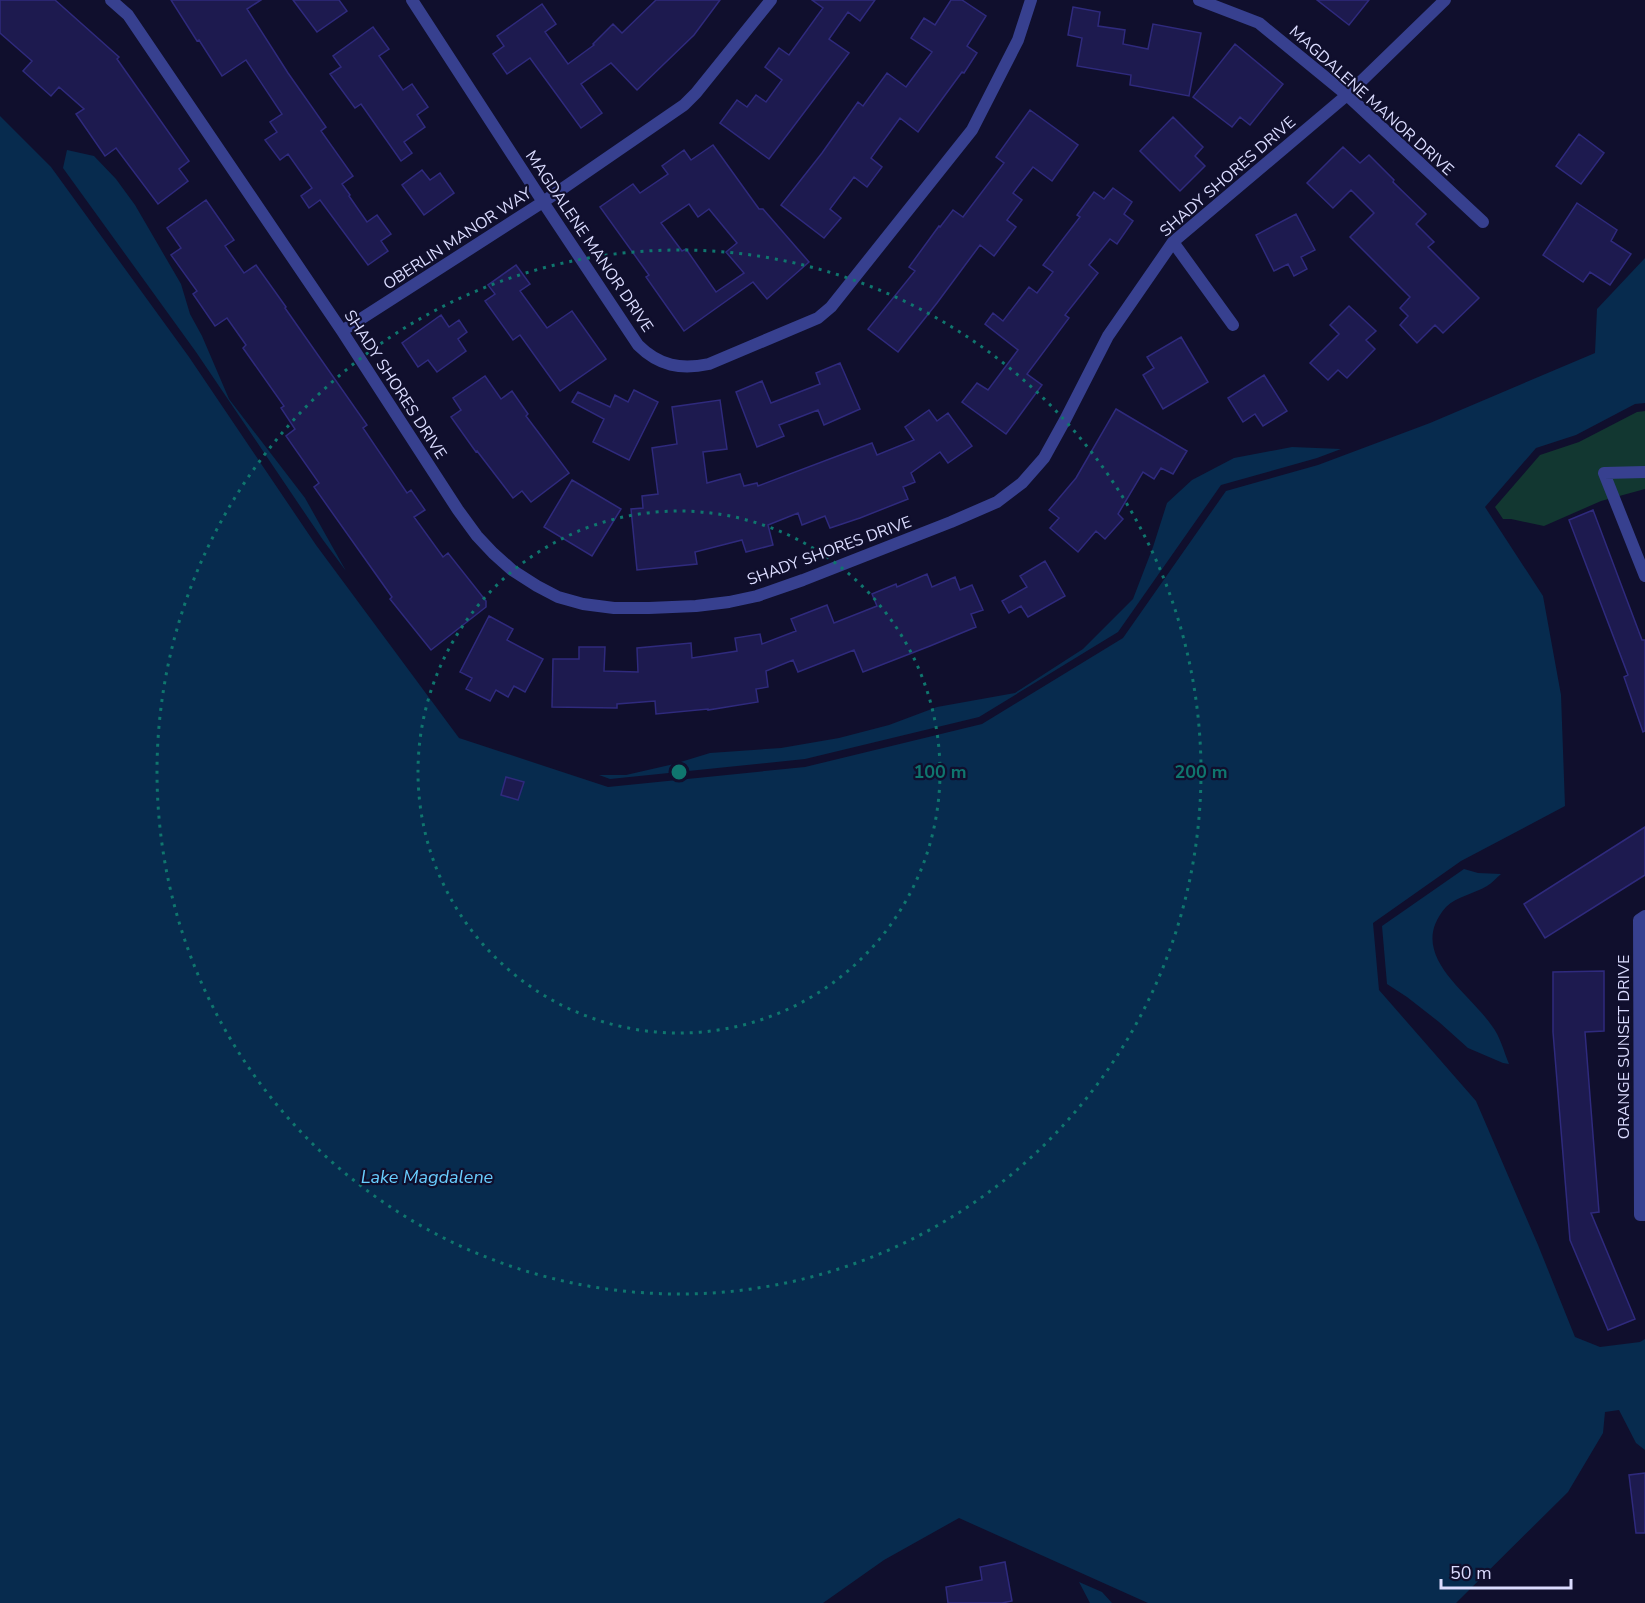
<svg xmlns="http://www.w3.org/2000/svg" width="1645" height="1603" viewBox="0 0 1645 1603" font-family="'Nunito Sans',sans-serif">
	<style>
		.green { fill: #123731 }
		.water { fill: #072b4e }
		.building { fill: #1d1a4f; stroke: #2f2a7d; stroke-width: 1.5; fill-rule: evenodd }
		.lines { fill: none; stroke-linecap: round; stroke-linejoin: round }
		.street { stroke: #37408f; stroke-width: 12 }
		.ring { fill: none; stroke: #0f766e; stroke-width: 3; stroke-dasharray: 3 6 }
		.labels { text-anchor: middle; stroke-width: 4.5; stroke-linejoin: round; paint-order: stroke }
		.street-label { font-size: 16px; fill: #dbdcff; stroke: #100f2d }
		.water-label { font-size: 18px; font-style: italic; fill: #69cfff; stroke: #100f2d }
		.centre { fill: #0f766e; stroke: #100f2d; stroke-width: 3 }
		.ring-label { font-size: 18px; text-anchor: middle; font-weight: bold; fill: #0f766e; stroke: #100f2d; stroke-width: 4.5; stroke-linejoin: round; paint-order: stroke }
	</style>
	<rect width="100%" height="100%" fill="#100f2d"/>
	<path class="green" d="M1645 411V489L1601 501 1544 526 1511 519H1503L1495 507 1540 455 1579 442 1637 412Z"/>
	<path class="water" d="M0 116 51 167 189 357 316 545 459 738 608 787 805 767 982 724 1123 638 1226 491 1318 465 1430 423 1595 353 1597 309 1645 258V403L1635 404 1576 435 1536 448 1485 507 1543 596 1561 695 1565 806 1461 861 1373 923 1379 990 1476 1101 1538 1245 1575 1337 1600 1347 1640 1342 1645 1339V1450L1636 1443 1619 1410 1605 1412 1603 1433 1568 1492 1456 1603H1148L959 1518 884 1560 823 1603H0Z
		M67 150 94 156 116 179 135 205 181 284 190 314 202 336 229 399 305 498 346 571 323 540 196 352 63 168Z
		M1292 447 1341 449 1317 458 1221 485 1118 632 979 717 805 759 610 779 599 775H626L674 764 710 753 781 748 839 738 889 725 937 707 1015 693 1083 649 1133 599 1153 547 1167 503 1192 480 1234 458Z
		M1464 869 1478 873 1501 874C1496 878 1492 883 1487 886 1474 894 1457 896 1446 907 1405 954 1468 991 1492 1026 1500 1036 1504 1052 1509 1064L1503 1063 1468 1048 1439 1022 1407 997 1387 984 1382 926Z
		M1079 1582 1102 1592 1112 1603H1090Z"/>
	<path class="building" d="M0 0H55L119 57 117 59 189 161 179 169 188 181 158 204 116 148 105 156 76 114 84 109 59 87 51 96 23 71 32 61 0 33Z
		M171 0H261L247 9 288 73 326 127 321 131 353 176 342 184 350 195 349 196 367 222 377 215 391 234 381 241 388 251 368 265 320 200 309 208 301 196 312 188 288 154 280 160 265 140 277 132 270 122 282 114 246 60 222 76 199 40 197 41Z
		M293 0H339L347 11 317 32Z
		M656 0H720L694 35 637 90 611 63 581 84 602 113 581 128 530 58 507 74 493 54 504 46 497 36 542 4 556 24 545 32 568 64 594 45 593 44 613 24 622 33Z
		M812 0H875L860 21 848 12 829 39 849 53 769 159 720 123 737 100 747 107 756 95 766 102 782 80 765 67 779 48 789 55 823 8Z
		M951 0H962L986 16 967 46 977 53 964 73 962 72 918 132 900 118 871 158 882 167 867 187 854 177 830 209 841 218 824 238 781 205 822 153 858 102 863 106 887 73 906 87 932 52 911 38 924 18 935 25Z
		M1317 0H1369L1349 25Z
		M1073 7 1100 12 1098 26 1125 30 1123 44 1148 49 1153 24 1201 33 1189 96 1130 85 1131 75 1077 66 1082 38 1068 35Z
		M373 27 389 49 379 56 403 90 412 84 428 107 417 115 425 127 404 142 412 153 401 161 361 104 355 108 330 74 341 67 333 56Z
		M1235 44 1283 84 1250 125 1240 117 1232 127 1193 97Z
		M1030 110 1078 145 1052 181 1033 167 1013 193 1022 200 1007 220 1016 227 994 256 980 245 937 303 898 352 868 329 915 271 909 267 939 226 940 227 953 210 963 217 1004 163 996 157Z
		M1173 117 1203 147 1195 156 1205 166 1180 191 1140 151Z
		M1579 134 1604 153 1581 184 1556 166Z
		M713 145 759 209H763L809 262 767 299 753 282 684 331 646 277 649 275 600 207 633 184 640 193 668 174 662 166 684 150 691 160ZM689 204 698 217 709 209 737 243 726 252 744 273 716 292 686 249 682 251 661 223Z
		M1343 147 1360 163 1369 155 1394 180 1393 182 1426 214 1416 224 1434 242 1428 247 1479 298 1443 333 1435 325 1417 343 1400 325 1408 316 1400 308 1410 297 1350 237 1374 213 1351 190 1333 208 1307 183Z
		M422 170 430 180 440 173 454 193 424 215 402 185Z
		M1113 188 1132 202 1124 214 1133 221 1117 244 1110 239 1089 265 1098 273 1065 315 1069 318 1027 374 1042 385 1006 434 962 402 977 383 988 390 1018 350 985 324 993 313 1003 321 1029 287 1037 293 1053 272 1043 265 1080 217 1077 215 1094 192 1104 199Z
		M206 200 234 240 225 246 244 273 256 265 286 307 285 308 367 425 363 428 407 493 411 490 425 510 414 517 443 557 448 553 486 601V607L431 650 390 599 392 597 314 487 319 483 286 436 295 429 281 408 284 406 243 348 246 345 227 318 215 326 193 294 197 291 171 255 181 248 167 228Z
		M1577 203 1617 230 1611 241 1631 254 1610 285 1590 272 1583 282 1543 255Z
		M1296 214 1315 250 1301 257 1307 269 1294 276 1288 264 1274 271 1256 235Z
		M516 265 530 284 520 291 547 328 572 311 606 359 560 391 520 335 513 340 485 301 495 294 488 285Z
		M1349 306 1376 331 1366 340 1375 349 1347 378 1338 370 1328 380 1310 363 1339 334 1330 325Z
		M441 315 449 327 459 320 467 332 458 339 466 351 437 372 428 360 418 367 402 343Z
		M1181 337 1208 382 1163 409 1143 375 1154 368 1147 357Z
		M840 363 860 409 824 425 818 410 779 425 784 436 757 447 736 392 762 381 771 403 820 384 816 373Z
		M1264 375 1287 411 1263 426 1255 414 1243 422 1228 398Z
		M485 376 501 399 512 391 528 414 526 416 569 473 531 502 522 491 513 498 477 451 476 452 451 417 461 410 453 398Z
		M634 390 658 402 629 460 593 442 604 419 572 402 578 392 610 407 615 395 628 402Z
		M720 400 727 449 703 452 707 483 740 474 744 486 757 483 758 486 872 443 877 455 914 440 905 427 929 410 937 421 948 413 972 446 948 463 940 452 911 473 915 482 903 487 908 499 860 518 830 528 825 516 802 525 798 513 768 525 773 545 746 552 742 540 695 552 697 564 637 570 631 509 643 508 642 496 658 494 652 448 677 444 672 407Z
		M1116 409 1187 451 1173 474 1161 468 1154 479 1143 472 1118 514 1123 519 1105 539 1096 531 1078 552 1050 528 1059 518 1049 510 1076 478Z
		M572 480 621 509 592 556 544 527Z
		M1593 510 1642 640H1645V731L1643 732 1624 677 1628 675 1569 520Z
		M1045 561 1065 596 1028 617 1021 606 1009 613 1002 601 1027 587 1020 576Z
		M927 574 932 587 955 577 960 590 972 585 983 610 971 614 976 627 930 646 863 672 854 650 798 672 793 660 766 671 768 687 756 689 758 702 708 710V709L656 714 655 701 617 704V708L552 707 553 659H579V647H605L604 671 638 672 637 648 691 643 692 658 737 651 735 638 760 634 762 644 796 631 791 619 827 605 834 623 877 606 872 594 896 584 897 587Z
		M489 616 513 629 507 640 543 659 525 692 514 686 508 697 496 690 490 701 466 689 472 678 460 672Z
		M506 777 524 782 518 800 501 795Z
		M1645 827V875L1545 938 1524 904Z
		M1604 971V1031L1585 1032 1599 1212 1591 1213 1635 1319 1608 1330 1570 1240 1553 1032V972Z
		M1645 1473V1533H1636L1629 1475Z
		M1005 1562 1012 1601 1002 1603H948L946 1587 982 1580 980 1567Z"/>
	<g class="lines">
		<path class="street" d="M111 0 128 15 342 331 458 510 477 536 493 553 512 570 537 586 558 597 583 604 614 608H649L696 606 729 602 757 596 803 580 951 522 997 502 1022 483 1044 458 1065 420 1108 336 1173 242 1347 95 1445 0
			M412 0 543 202 638 345C659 366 681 370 709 364L818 318 831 307 972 130 1018 40 1031 0
			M1199 0 1259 23 1347 95 1483 222
			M1173 242 1233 325
			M342 331 543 202 684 105 696 93 771 0
			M1645 472 1604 473 1645 576
			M1645 916 1639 920 1640 1215H1645"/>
	</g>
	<g class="ring">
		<circle cx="679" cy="772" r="261"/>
		<circle cx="679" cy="772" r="522"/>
	</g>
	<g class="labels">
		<g class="street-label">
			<text transform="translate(1372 100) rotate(42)" y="6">MAGDALENE MANOR DRIVE</text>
			<text transform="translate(1227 176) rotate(-41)" y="6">SHADY SHORES DRIVE</text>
			<text transform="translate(457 238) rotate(-33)" y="6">OBERLIN MANOR WAY</text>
			<text transform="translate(590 241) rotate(56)" y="6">MAGDALENE MANOR DRIVE</text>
			<text transform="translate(396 384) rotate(57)" y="6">SHADY SHORES DRIVE</text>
			<text transform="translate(829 550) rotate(-20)" y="6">SHADY SHORES DRIVE</text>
			<text transform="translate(1623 1047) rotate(-90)" y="6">ORANGE SUNSET DRIVE</text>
		</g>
		<g class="water-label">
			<text x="427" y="1183">Lake Magdalene</text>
		</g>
	</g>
	<circle cx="679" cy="772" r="9" class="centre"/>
	<g class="ring-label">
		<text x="940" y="778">100 m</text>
		<text x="1201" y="778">200 m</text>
	</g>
	<path d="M1441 1579v9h130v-9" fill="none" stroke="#dbdcff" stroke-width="3"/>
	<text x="1450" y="1579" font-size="18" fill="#dbdcff" stroke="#100f2d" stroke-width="4.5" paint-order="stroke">50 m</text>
</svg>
